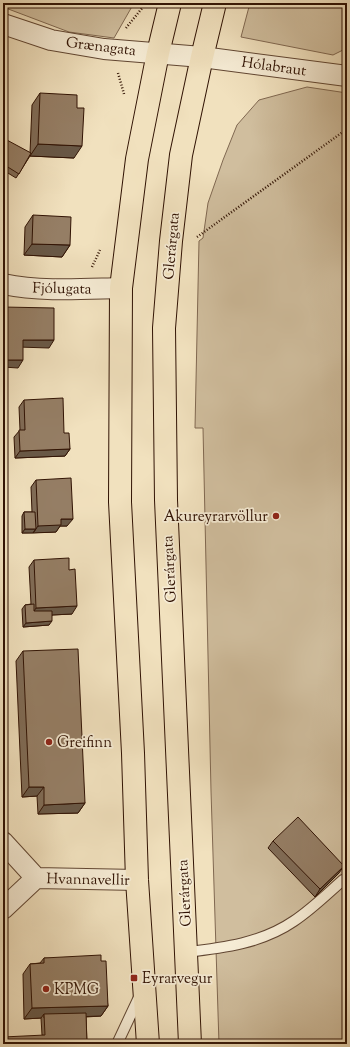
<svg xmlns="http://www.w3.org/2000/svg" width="350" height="1047" viewBox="0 0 350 1047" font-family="'Sorts Mill Goudy',serif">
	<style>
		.green { fill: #d0be9e; stroke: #806851 }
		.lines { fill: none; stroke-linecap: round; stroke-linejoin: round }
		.lane-casing { stroke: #614632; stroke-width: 12 }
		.street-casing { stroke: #614632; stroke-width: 22 }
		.highway-casing { stroke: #311304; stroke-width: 24 }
		.path { stroke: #311304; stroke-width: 2.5; stroke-dasharray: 1 2; stroke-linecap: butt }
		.lane { stroke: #f6ecd5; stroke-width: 10 }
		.street { stroke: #f6ecd5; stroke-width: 20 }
		.highway { stroke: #f1e1be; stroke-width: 22 }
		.wall { fill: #806c57; stroke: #311304 }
		.shaded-wall { fill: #685847; stroke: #311304 }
		.building { fill: #957e65; stroke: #311304 }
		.poi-dot { fill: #8f2418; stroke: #f6ecd5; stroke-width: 1.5 }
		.labels { text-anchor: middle; stroke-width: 3.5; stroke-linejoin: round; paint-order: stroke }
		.street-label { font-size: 15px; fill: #311304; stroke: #f6ecd5 }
		.poi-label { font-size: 15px; fill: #311304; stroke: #f6ecd5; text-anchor: start }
	</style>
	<rect width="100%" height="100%" fill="#f1e1be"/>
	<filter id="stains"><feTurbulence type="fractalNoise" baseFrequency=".005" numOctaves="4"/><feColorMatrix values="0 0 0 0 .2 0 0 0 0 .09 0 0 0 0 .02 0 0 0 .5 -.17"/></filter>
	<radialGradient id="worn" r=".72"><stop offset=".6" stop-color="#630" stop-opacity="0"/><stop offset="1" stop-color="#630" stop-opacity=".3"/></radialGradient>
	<path class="green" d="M3 3H134L114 38 69 32 3 7Z
		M250 3H347V48L333 55 241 37Z
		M307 87 347 93V1044H219L211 791 203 428H195L199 241 203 238 208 203 223 160 237 125 259 100Z"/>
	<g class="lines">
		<defs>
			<path id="lane" d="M186 952C224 948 262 943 294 921 312 909 327 894 343 880
				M117 1044 140 995"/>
			<path id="street" d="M3 24 51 40 104 49 202 57 347 76
				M3 284C42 292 81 289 121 288
				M3 842 36 878
				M3 909 36 878 137 880"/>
			<path id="highway" d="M148 1044 137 880 133 753 120 502 121 288 137 159 158 53 170 3
				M190 1044 166 500 164 328 171 241 181 155 202 57 215 3"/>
		</defs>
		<use href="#lane" class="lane-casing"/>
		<use href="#street" class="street-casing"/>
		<use href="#highway" class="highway-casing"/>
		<path class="path" d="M126 28 143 7
			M118 73 124 94
			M197 237 347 129
			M92 267 100 250"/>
		<use href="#lane" class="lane"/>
		<use href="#street" class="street"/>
		<use href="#highway" class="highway"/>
	</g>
	<path class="wall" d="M40 93 74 158 30 156 16 178 3 170V141L30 153 32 105Z
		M33 215 70 245 62 257 24 255 25 227Z
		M24 400 64 433 70 449 65 456 15 458 14 437 20 430 19 407Z
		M36 480 67 526H60L56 532 22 533V516L24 512H32L31 487Z
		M34 560 72 614 52 615 49 625 23 627 22 609 25 605 31 604 29 567Z
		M23 651 85 803 78 813 38 814 37 796 22 797 16 661Z
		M273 841 339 873 315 897 268 848Z
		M44 958 101 961 108 1006 101 1016 86 1017 87 1044 42 1035 41 1018 24 1019 23 974 30 964 40 963Z"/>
	<path class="shaded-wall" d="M38 144 82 146 74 158 30 156Z
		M32 244 70 245 62 257 24 255Z
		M23 340H54L49 348 18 347Z
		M3 360H23L18 368 3 367Z
		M70 449 65 456 15 458 20 451Z
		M61 519H73L67 526H60L56 532 33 533 38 526Z
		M25 529H36L33 533H22Z
		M77 606 72 614 31 616 36 608Z
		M52 621 49 625 23 627 26 623Z
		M29 787H44L37 796 22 797Z
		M85 803 78 813 38 814 44 805Z
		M344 866 339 873 315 897 320 889Z
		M108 1006 101 1016 44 1018V1014L41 1018 24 1019 32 1008Z"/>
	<path class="building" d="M40 93 77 95V108H84L82 146 38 144Z
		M5 139 31 153 19 174 3 164V142Z
		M33 215 71 217 70 245 32 244Z
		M3 307 54 308V340H23V360H3Z
		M63 398 64 433H69L70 449 20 451 19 430H25L24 400Z
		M71 478 73 519H61V525L38 526 36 480Z
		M24 512H35L36 529H25Z
		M69 558V570L75 569 77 606 36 608 34 560Z
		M34 604V611H52V621L26 623 25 605Z
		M78 649 85 803 44 805V787H29L23 651Z
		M298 817 344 866 320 889 273 841Z
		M101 955V961H106L108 1006 32 1008 30 964 44 963V958Z
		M86 1013 87 1044H3V1037L45 1035 44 1014Z"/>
	<g class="poi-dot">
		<circle cx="276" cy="516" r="4"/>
		<circle cx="49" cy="742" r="4"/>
		<rect x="130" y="974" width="8" height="8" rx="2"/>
		<circle cx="46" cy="989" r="4"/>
	</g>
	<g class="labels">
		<g class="street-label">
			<text transform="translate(101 46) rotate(7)" y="5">Grænagata</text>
			<text transform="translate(274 66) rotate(8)" y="5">Hólabraut</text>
			<text transform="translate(171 246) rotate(-85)" y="5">Glerárgata</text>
			<text transform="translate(62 288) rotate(1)" y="5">Fjólugata</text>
			<text transform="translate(169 569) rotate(-93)" y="5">Glerárgata</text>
			<text transform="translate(88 879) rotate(1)" y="5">Hvannavellir</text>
			<text transform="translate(184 893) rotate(-93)" y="5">Glerárgata</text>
		</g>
		<g class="poi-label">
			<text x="268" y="521" text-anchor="end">Akureyrarvöllur</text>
			<text x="57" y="747">Greifinn</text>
			<text x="142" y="983">Eyrarvegur</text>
			<text x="54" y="994">KPMG</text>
		</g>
	</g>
	<rect width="350" height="1047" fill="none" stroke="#f1e1be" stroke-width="16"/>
	<rect x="4" y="4" width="342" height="1039" fill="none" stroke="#311304" stroke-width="2"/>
	<rect x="8" y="8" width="334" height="1031" fill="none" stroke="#311304"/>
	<rect width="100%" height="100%" filter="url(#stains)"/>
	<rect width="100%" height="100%" fill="url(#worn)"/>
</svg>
